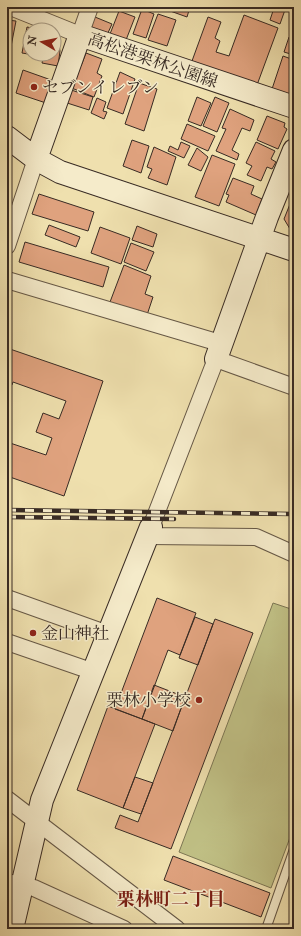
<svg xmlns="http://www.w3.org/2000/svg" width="301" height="936" viewBox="0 0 301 936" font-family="'IM FELL Double Pica','Noto Serif JP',serif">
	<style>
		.green { fill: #c0c085; stroke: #7c7654 }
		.building { fill: #dfa27e; stroke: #382b24 }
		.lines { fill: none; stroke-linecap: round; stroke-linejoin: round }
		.lane-casing { stroke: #665846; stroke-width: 10 }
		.street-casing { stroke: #665846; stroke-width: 18 }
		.secondary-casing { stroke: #382b24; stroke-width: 24 }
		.lane { stroke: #f5ebca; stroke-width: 8 }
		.street { stroke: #f5ebca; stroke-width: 16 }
		.secondary { stroke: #f5ebca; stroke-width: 22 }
		.rail-casing { stroke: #382b24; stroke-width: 4.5 }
		.rail { stroke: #f5ebca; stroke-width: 3; stroke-dasharray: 9; stroke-linecap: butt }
		.poi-dot { fill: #8f2418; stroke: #f5ebca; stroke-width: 1.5 }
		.labels { text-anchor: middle; stroke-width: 3; stroke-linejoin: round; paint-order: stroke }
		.street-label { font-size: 17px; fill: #382b24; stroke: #f5ebca }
		.poi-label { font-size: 17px; fill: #382b24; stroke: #f5ebca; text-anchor: start }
		.neighbourhood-label { font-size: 18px; font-weight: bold; fill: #7a1f14; stroke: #f5ebca }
	</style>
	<rect width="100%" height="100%" fill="#efe0ae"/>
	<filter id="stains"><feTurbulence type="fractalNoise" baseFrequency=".005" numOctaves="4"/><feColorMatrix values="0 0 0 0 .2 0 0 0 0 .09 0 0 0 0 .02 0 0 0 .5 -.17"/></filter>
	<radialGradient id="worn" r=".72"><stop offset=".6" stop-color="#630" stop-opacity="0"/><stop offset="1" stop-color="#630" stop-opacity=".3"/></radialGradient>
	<path class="green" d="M273 603 294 610V827L271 888 179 852Z"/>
	<path class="building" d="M159 7H190L187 17Z
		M261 7H286L280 24 270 20 273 11Z
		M142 9 154 14 146 38 133 34Z
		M119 11 135 17 126 40 110 34Z
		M158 14 176 20 167 46 148 40Z
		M244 15 278 28 257 85 192 61 208 17 221 22 215 38 220 41 216 52 229 56Z
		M95 17 112 24 107 35 90 28Z
		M7 20 16 21 7 67Z
		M27 27 43 30H30V54H40V56L22 53Z
		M289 37 294 39V55L284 52Z
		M54 43 59 45 60 51 58 66 42 63 44 54H54Z
		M86 53 102 59 97 73 102 76 94 97 69 87 77 65 81 66Z
		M283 56 294 60V96L271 92Z
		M23 70 54 81 46 103 16 93Z
		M120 72 135 79 123 114 107 108Z
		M139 83 157 89 144 131 125 124Z
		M68 89 93 97 89 110 64 102Z
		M197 97 211 103 201 126 188 121Z
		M215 97 229 103 217 132 203 126Z
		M97 98 106 102 103 111 107 112 104 119 91 113Z
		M230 109 254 120 250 131 242 128 232 150 239 154 237 160 216 151 226 129 222 128Z
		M267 116 285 123 284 127 287 129 278 149 257 140Z
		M187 124 215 136 208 151 181 139Z
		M132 140 149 146 141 173 123 166Z
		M181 142 190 146 184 158 168 151 170 146 178 150Z
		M256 142 275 151 271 159 276 162 272 169 267 167 261 181 247 175 252 166 246 163Z
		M154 147 176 157 167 185 148 178 152 169 147 167Z
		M197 148 208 157 201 171 188 165Z
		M212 155 235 164 219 206 195 197Z
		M233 178 254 186 251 194 262 199 256 215 226 202 229 195 226 194Z
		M39 194 94 212 88 231 32 214Z
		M292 199 294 200V230L290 229 284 219Z
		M49 225 80 237 76 247 45 235Z
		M137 226 157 234 153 247 132 240Z
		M100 227 130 238 121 264 91 253Z
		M25 242 109 267 103 287 19 262Z
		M131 243 154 252 146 271 124 262Z
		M124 265 151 276 145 294 153 297 147 315 110 302Z
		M7 348 103 381 64 496 7 476V442L46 455 52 438 36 432 43 413 59 419 66 401 13 382 12 385 7 384Z
		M157 598 196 613 180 655 168 650 142 719 115 709Z
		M195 617 213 624 198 665 179 658Z
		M215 619 253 633 171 849 115 828 120 815 138 822Z
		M154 685 185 697 173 731 142 719Z
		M108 706 155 724 123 808 77 790Z
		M135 777 153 783 141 814 123 808Z
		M173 856 270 893 261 917 164 880Z"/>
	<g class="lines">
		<defs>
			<path id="lane" d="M266 929 294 849"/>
			<path id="street" d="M13 8 80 35 90 7
				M7 246 36 159
				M7 280 223 344
				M151 527 216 359 294 387
				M148 536 256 537 294 554
				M7 598 108 634
				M7 642 94 672
				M7 799 177 929
				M7 882 34 888 124 929"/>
			<path id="secondary" d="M7 137 36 159 60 172 294 250
				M36 159 80 35 294 107
				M216 359 267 217 294 150
				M12 929 42 800 151 527"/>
		</defs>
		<use href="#lane" class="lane-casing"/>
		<use href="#street" class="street-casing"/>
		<use href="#secondary" class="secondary-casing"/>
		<use href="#lane" class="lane"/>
		<use href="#street" class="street"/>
		<use href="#secondary" class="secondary"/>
		<defs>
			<path id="rail" d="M7 510 294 514
				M7 517 174 519"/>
		</defs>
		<use href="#rail" class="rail-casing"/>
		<use href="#rail" class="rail"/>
	</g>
	<g class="poi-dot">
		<circle cx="34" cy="87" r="4"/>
		<circle cx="33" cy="633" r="4"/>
		<circle cx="199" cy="700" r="4"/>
	</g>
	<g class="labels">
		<g class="street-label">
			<text transform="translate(153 60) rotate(19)" y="6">高松港栗林公園線</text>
		</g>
		<g class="poi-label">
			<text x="42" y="93">セブンイレブン</text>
			<text x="41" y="639">金山神社</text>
			<text x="191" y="706" text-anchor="end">栗林小学校</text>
		</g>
		<g class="neighbourhood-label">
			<text x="171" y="905">栗林町二丁目</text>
		</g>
	</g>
	<rect width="301" height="936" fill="none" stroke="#efe0ae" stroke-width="24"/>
	<rect x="8" y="8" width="285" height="920" fill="none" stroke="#382b24" stroke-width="2"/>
	<rect x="12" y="12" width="277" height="912" fill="none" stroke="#382b24"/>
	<g transform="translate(42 42) rotate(279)"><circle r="19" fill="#f5ebca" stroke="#a99e88"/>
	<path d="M0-3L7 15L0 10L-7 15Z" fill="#8f2418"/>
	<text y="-6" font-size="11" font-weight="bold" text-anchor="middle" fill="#382b24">N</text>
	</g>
	<rect width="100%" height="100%" filter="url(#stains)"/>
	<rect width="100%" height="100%" fill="url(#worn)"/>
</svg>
